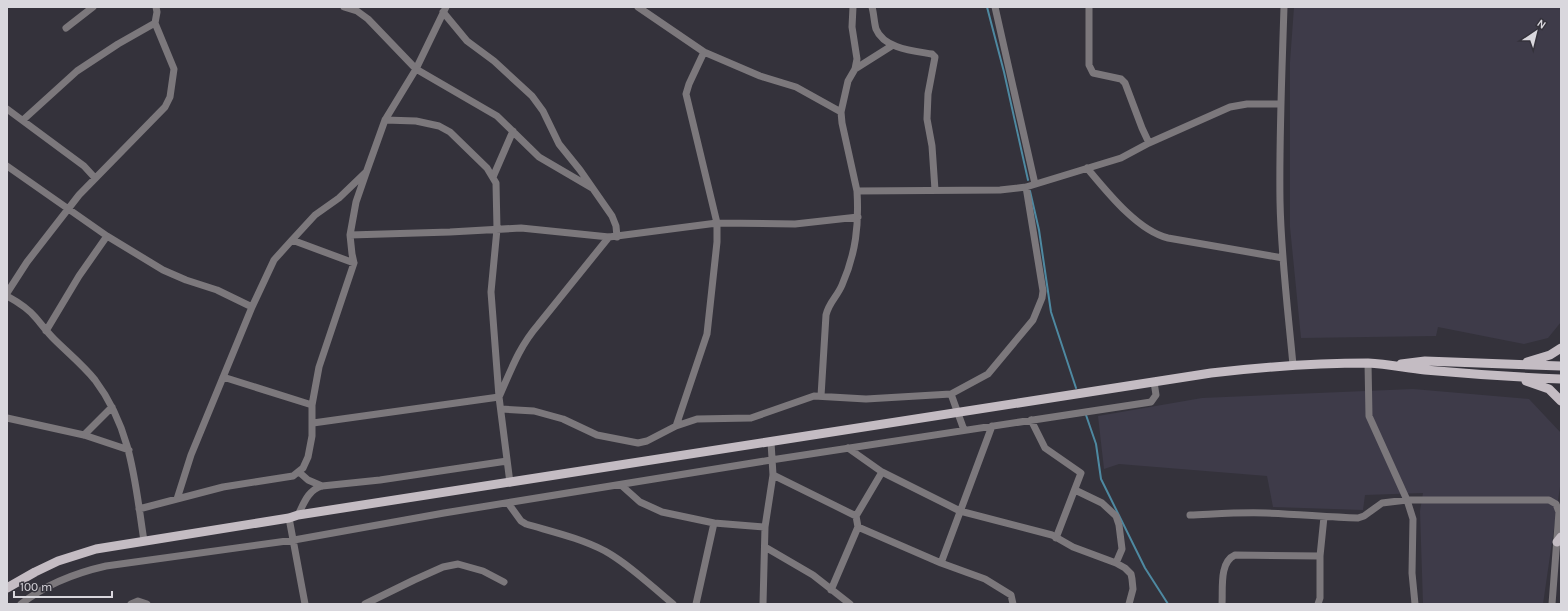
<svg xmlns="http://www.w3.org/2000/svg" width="1568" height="611" viewBox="0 0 1568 611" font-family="Karla,sans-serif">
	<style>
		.built { fill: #3e3b49 }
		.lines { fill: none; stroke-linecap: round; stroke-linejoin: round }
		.stream { stroke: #4e89a1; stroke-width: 2 }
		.minor { stroke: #7c787c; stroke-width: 7 }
		.major { stroke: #c4bcc3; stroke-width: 9 }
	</style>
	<rect width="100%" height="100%" fill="#34323b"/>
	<path class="built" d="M1294 7H1561V322L1548 338 1524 344 1438 327 1436 336 1301 338 1290 227V62Z
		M1413 389 1529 399 1561 433V480L1543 604H1423L1420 511 1423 493 1365 495 1363 510 1273 507 1267 476 1119 464 1104 469 1098 416 1202 398Z"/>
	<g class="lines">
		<path class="stream" d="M987 7 1004 72 1028 180
			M1030 191 1039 230 1051 312 1076 388
			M1086 415 1096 444 1101 479 1145 568 1168 604"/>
		<path class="minor" d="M344 7 357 11 368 19 416 69 497 116 539 157 592 188
			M638 7 704 52 760 76 796 87 841 112 842 123 857 191 1000 190 1026 187 1121 158 1149 143 1230 107 1247 104H1280
			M872 7C874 14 874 22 876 29 884 49 915 51 932 54L935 57 928 94 927 119 932 146 935 190
			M995 7 1035 184
			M1089 7V65L1093 73 1121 79 1125 83 1142 128 1149 143
			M1284 7C1282 72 1279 137 1280 201 1281 256 1288 311 1293 365
			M443 12 467 41 494 61 532 96 543 111 559 144 580 170 612 216 616 226 617 237
			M66 28 93 7
			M855 69 893 45
			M7 109 84 166 95 178
			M841 112 848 81 855 69 857 59 852 27 853 7
			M23 120 77 71 118 44 155 23
			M385 120 416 121 439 126 450 132 487 168 496 183 497 229 491 292 499 397 510 483
			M7 166 107 236 79 276 46 331
			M1087 168C1107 192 1138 231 1168 238L1283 258
			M493 177 513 131
			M350 235 450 232 521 228 609 237 717 223 795 224 858 217
			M107 236 163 270 186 280 217 290 252 307
			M292 240 315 215 339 198 365 173
			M7 293 27 262 79 195 165 107 170 97 174 69 155 23 157 12 156 7
			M7 296C18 302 28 308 36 318 42 325 47 332 54 339 67 352 83 365 95 380 132 429 135 483 144 541
			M1368 363 1369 416 1407 500 1413 519 1412 573 1415 604
			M223 377 312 405
			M951 394 964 430
			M821 396 826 315C829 302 837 297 842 285 856 253 859 225 857 191
			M501 409 534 411 563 419 597 435 638 443 647 441 676 426 697 419 751 418 814 396 866 399 951 394 988 374 1033 320 1042 298 1043 291 1026 187
			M7 418 84 435 129 450
			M1031 420 1045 448 1081 473 1056 538
			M313 423 499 397C511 370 519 347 538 325L609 237
			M676 426 707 334 717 242V223L686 94 689 84 704 52
			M84 435 112 407
			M848 448 882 472 960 511 1052 535 1073 547 1116 563 1125 568 1131 574 1132 579 1133 589 1129 604
			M299 472 308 480 322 486
			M773 475 856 516 858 527
			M621 485 640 502 662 512 714 523 765 527
			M1075 490 1102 503 1116 516 1119 525 1122 549 1116 563
			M177 499 191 455 252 307 274 260 292 240 354 263
			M508 503 521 521 526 524C553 532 580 538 605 551 630 565 651 586 673 604
			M139 509 223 487 293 476 303 468 308 457 312 436V405L319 367 354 263 352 254 350 235 356 202 366 173 385 120 416 69 446 7
			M298 515C304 503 308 490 322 486L380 480 507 461
			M1190 515C1215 514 1241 512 1266 513 1297 514 1327 517 1358 518L1364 516 1382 503 1407 500H1549L1556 504 1559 512 1552 604
			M856 516 882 472
			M289 518 305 604
			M765 547 813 575 850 604
			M941 563 992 426
			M831 590 858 527 941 563 985 579 1011 595 1013 604
			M21 604C45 585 75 573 106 566L294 540 444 513 771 460 1151 402 1156 395 1154 382
			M131 604 138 601 147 604
			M365 604 414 580 443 567 458 564 483 571 504 582
			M696 604 714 523
			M763 604 765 527 773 475 771 442
			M1222 604C1223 589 1219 562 1235 555L1320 556
			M1318 604 1320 598V556L1324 517"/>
		<path class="major" d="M1527 362 1550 355 1561 348
			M1401 364 1425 361 1561 366
			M1526 381 1549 389 1561 401
			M1557 542 1561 537
			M7 588 35 572 58 561 96 549 289 518 298 515 1211 373C1263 367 1316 363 1368 363 1388 364 1406 368 1425 370 1470 374 1516 377 1561 379"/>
	</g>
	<rect width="1568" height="611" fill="none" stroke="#d9d7dd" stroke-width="16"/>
	<g transform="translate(1536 32) rotate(35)" stroke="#34323b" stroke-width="3" paint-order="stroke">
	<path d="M0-3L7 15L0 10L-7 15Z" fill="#d9d7dd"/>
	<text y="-6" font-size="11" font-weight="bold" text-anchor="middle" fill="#d9d7dd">N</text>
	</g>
	<path d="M14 591v6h98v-6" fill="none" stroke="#d9d7dd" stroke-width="2"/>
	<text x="20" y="591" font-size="12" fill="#d9d7dd" stroke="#34323b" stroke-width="3" paint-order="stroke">100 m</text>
</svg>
